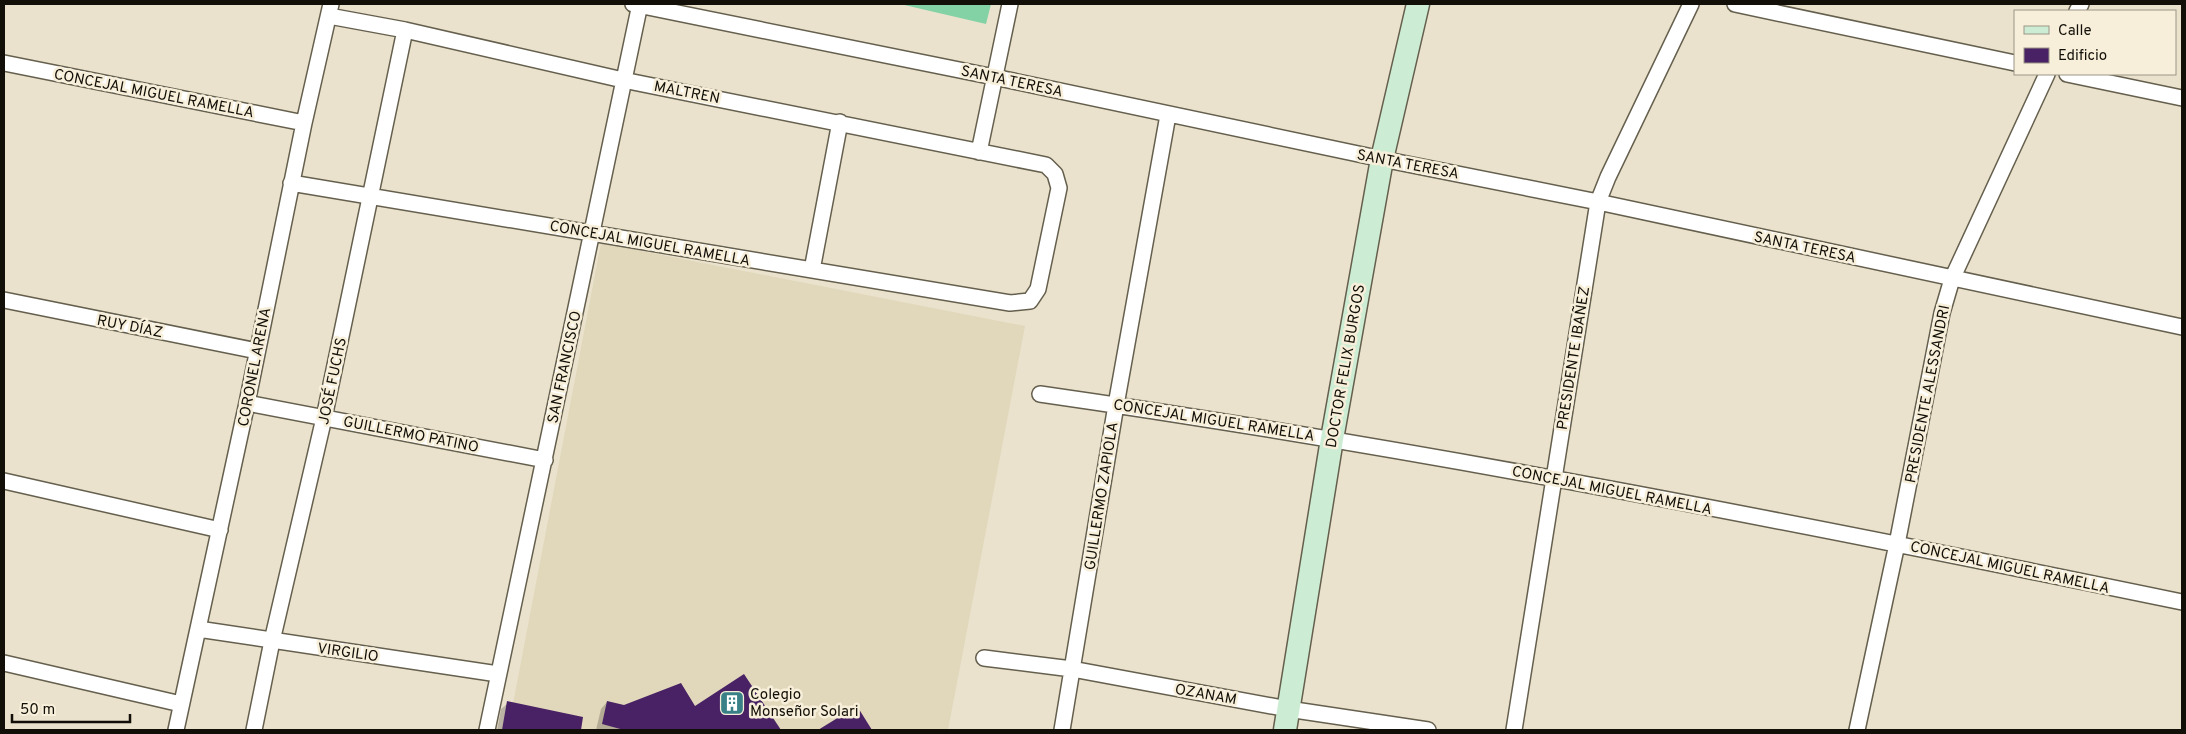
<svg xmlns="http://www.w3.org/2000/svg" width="2186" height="734" viewBox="0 0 2186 734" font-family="Overpass,sans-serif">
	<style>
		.built { fill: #e1d7bb }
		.green { fill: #82d2a5 }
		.shadow { fill: #0003 }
		.building { fill: #482264 }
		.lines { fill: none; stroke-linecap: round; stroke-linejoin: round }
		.street-casing { stroke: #655f4d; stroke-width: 18 }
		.secondary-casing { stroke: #655f4d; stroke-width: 25 }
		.street { stroke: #fff; stroke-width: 15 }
		.secondary { stroke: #ccedd4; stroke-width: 22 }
		.labels { text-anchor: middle; stroke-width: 5; stroke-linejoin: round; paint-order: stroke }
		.street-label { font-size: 15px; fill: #120f08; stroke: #f7efda }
		.poi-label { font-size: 15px; fill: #120f08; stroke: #f7efda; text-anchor: start }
	</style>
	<rect width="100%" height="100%" fill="#eae2cd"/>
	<path class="built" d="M601 243 1025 326 948 730H508Z"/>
	<path class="green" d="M900 4H991L986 24Z"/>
	<path class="shadow" d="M744 676 779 730H596L601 709 607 702 624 706 695 708Z
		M508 703 582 718 579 730H497L501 709Z"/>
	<path class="building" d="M744 674 781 730H624L602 724 607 701 624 705 681 683 695 706Z
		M507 701 583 717 581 730H502Z
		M857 706 872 730H818Z"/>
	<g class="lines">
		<defs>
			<path id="street" d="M633 4 994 77 1382 159 1598 202 2182 327
				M1735 4 2015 63
				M2077 11 2081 4
				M4 63 304 123
				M2067 74 2182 98
				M979 152 1010 4
				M291 183 1010 303 1030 301 1038 289 1059 188 1055 174 1046 165 623 80 405 30 329 16
				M812 270 840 122
				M4 300 257 351
				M1040 394C1423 449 1803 524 2182 602
				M247 403 545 460
				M4 481 220 530
				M198 629 498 674
				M984 658 1072 669 1288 709 1428 730
				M4 663 181 704
				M176 730 247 403 304 123 331 4
				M254 730 272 641 324 418 405 30
				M487 730 640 4
				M1062 730 1116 405 1168 115
				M1514 730 1598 202 1608 177 1691 4
				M1857 730 1897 544 1942 313 1952 279 2047 74"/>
			<path id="secondary" d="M1285 730 1332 439 1382 159 1418 4"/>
		</defs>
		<use href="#street" class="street-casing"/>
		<use href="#secondary" class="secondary-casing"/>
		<use href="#street" class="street"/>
		<use href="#secondary" class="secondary"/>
	</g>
	<defs>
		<symbol id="building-square" viewBox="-11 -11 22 22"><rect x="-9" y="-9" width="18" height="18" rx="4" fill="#398186" stroke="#f7efda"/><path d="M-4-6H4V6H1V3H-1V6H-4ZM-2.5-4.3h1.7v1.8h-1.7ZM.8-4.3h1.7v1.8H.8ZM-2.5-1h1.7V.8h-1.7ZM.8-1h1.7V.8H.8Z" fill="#fff"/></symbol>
	</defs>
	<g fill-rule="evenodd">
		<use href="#building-square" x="718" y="689" width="28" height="28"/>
	</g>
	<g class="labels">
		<g class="street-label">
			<text transform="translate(1012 81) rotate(12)" y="5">SANTA TERESA</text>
			<text transform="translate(687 92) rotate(11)" y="5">MALTREN</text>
			<text transform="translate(154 93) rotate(11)" y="5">CONCEJAL MIGUEL RAMELLA</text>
			<text transform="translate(1408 164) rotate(11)" y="5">SANTA TERESA</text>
			<text transform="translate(650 243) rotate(10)" y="5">CONCEJAL MIGUEL RAMELLA</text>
			<text transform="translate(1805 247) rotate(12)" y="5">SANTA TERESA</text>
			<text transform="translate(130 326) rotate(11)" y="5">RUY DÍAZ</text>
			<text transform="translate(1573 358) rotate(-81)" y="5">PRESIDENTE IBAÑEZ</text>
			<text transform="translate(1345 366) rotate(-80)" y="5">DOCTOR FELIX BURGOS</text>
			<text transform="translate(254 367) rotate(-79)" y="5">CORONEL ARENA</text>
			<text transform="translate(564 367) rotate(-78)" y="5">SAN FRANCISCO</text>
			<text transform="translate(332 381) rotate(-78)" y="5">JOSÉ FUCHS</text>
			<text transform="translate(1927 394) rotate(-79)" y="5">PRESIDENTE ALESSANDRI</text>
			<text transform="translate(1214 420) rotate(9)" y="5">CONCEJAL MIGUEL RAMELLA</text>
			<text transform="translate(411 434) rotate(11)" y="5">GUILLERMO PATINO</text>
			<text transform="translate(1612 490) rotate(11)" y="5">CONCEJAL MIGUEL RAMELLA</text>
			<text transform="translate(1101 496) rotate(-81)" y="5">GUILLERMO ZAPIOLA</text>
			<text transform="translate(2010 567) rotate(12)" y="5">CONCEJAL MIGUEL RAMELLA</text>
			<text transform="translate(348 652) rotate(8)" y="5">VIRGILIO</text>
			<text transform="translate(1206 694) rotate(10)" y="5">OZANAM</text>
		</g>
		<g class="poi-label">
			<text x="750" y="699">Colegio<tspan x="750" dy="17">Monseñor Solari</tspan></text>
		</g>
	</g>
	<rect width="2186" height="734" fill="none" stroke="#120f08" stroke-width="10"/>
	<rect x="2014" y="10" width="162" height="65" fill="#f7efda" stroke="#9b9586"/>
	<rect x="2024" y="26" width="25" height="8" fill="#ccedd4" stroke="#9b9586"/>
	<text x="2058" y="35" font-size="15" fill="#120f08">Calle</text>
	<rect x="2024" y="48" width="25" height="15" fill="#482264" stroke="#9b9586"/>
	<text x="2058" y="60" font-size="15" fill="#120f08">Edificio</text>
	<path d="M12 714v8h118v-8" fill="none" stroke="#120f08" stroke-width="2.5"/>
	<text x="20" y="714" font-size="15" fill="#120f08" stroke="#f7efda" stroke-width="4" paint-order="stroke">50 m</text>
</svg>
